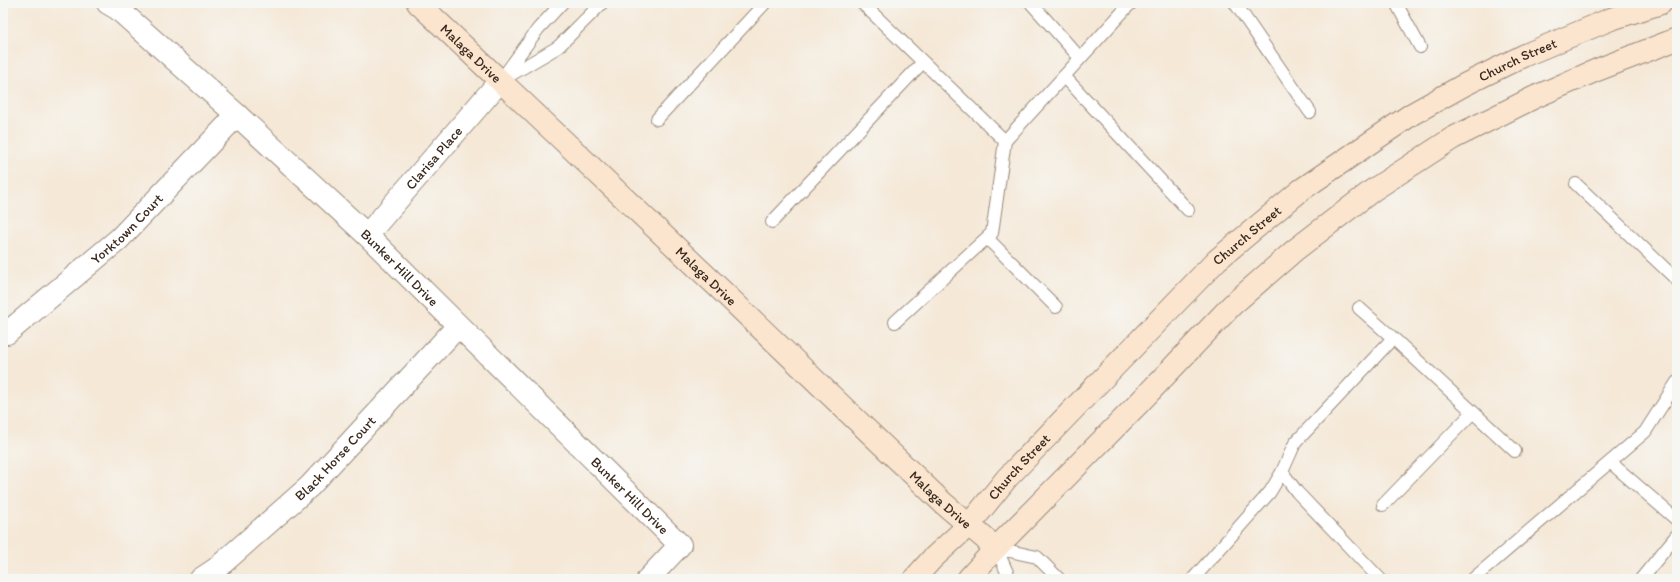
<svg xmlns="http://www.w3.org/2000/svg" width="1680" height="582" viewBox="0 0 1680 582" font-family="Itim,sans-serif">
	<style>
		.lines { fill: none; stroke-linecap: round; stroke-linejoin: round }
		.lane-casing { stroke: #98897a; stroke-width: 14 }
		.street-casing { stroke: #98897a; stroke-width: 24 }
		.secondary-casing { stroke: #98897a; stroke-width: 24 }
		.lane { stroke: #fff; stroke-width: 12 }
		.street { stroke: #fff; stroke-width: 22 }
		.secondary { stroke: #fbe5cf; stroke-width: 22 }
		.labels { text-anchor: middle; stroke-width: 3.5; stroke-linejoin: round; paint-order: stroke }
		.street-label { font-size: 14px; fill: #3b2a1e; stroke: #f6f6f2 }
	</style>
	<rect width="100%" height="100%" fill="#f6f6f2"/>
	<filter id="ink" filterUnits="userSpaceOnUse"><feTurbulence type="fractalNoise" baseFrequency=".025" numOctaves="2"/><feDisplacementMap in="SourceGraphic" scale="8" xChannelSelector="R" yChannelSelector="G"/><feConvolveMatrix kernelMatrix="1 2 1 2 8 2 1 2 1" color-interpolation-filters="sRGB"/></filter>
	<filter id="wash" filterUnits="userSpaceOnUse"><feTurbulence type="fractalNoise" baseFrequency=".012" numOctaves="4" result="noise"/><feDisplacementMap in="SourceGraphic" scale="16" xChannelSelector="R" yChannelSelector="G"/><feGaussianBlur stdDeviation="0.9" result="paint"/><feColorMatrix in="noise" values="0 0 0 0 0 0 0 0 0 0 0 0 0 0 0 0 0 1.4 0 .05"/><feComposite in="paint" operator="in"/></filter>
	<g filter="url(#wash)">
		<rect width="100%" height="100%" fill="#f5e8d7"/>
	</g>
	<g filter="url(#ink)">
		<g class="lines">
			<defs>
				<path id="lane" d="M862 3 1005 141 992 233 895 322
					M1031 3 1080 58
					M1235 3 1310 112
					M1396 3 1420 47
					M1064 76 1188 210
					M503 77 538 29 562 3
					M500 81 558 47 602 3
					M657 119 765 3
					M1005 141 1128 6 1132 3
					M1576 184 1677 280
					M772 222 923 62
					M987 238 1056 307
					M1359 308 1393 338
					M1610 462 1677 520
					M1282 472 1295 443 1393 338 1515 451
					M1383 505 1473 412
					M996 548 1037 557 1059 579
					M996 548 1010 579
					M1193 579 1270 492 1282 472 1297 492 1380 579
					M1473 579 1645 432 1677 382
					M1641 579 1677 535"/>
				<g id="street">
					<path id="s1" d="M108 3 118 9 237 115 367 235 680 545 648 579"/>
					<path id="s2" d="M367 235 500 81"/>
					<path id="s3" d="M7 333 119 239 237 115"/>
					<path id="s4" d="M201 579 216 569 310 486 458 326"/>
				</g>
				<g id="secondary">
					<path id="s5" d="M418 3 720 289 943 503 996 548"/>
					<path id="s6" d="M914 579 932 559 969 525 1007 478 1217 260 1301 190 1412 114 1464 85 1525 55 1611 19 1661 3"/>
					<path d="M968 579 996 548 1138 404 1232 305 1295 250 1373 190 1453 138 1535 97 1597 70 1677 39"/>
				</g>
			</defs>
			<use href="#lane" class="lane-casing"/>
			<use href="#street" class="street-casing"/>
			<use href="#secondary" class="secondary-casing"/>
			<use href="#lane" class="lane"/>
			<use href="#street" class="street"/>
			<use href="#secondary" class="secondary"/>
		</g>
	</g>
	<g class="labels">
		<g class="street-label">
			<text dy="5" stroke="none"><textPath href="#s5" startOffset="73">Malaga Drive</textPath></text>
			<text dy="5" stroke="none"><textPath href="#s6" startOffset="803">Church Street</textPath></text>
			<text dy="5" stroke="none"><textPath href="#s2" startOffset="102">Clarisa Place</textPath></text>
			<text dy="5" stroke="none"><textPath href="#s3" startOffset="159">Yorktown Court</textPath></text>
			<text dy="5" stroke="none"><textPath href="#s6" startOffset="479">Church Street</textPath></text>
			<text dy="5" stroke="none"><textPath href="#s1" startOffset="394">Bunker Hill Drive</textPath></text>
			<text dy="5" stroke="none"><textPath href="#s5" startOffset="397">Malaga Drive</textPath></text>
			<text dy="5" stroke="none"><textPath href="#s4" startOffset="181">Black Horse Court</textPath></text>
			<text dy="5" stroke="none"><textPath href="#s6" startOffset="154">Church Street</textPath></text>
			<text dy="5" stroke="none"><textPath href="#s1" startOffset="718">Bunker Hill Drive</textPath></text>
			<text dy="5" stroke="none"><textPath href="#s5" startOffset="721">Malaga Drive</textPath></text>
		</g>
	</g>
	<rect width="1680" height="582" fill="none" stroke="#f6f6f2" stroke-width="16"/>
</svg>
